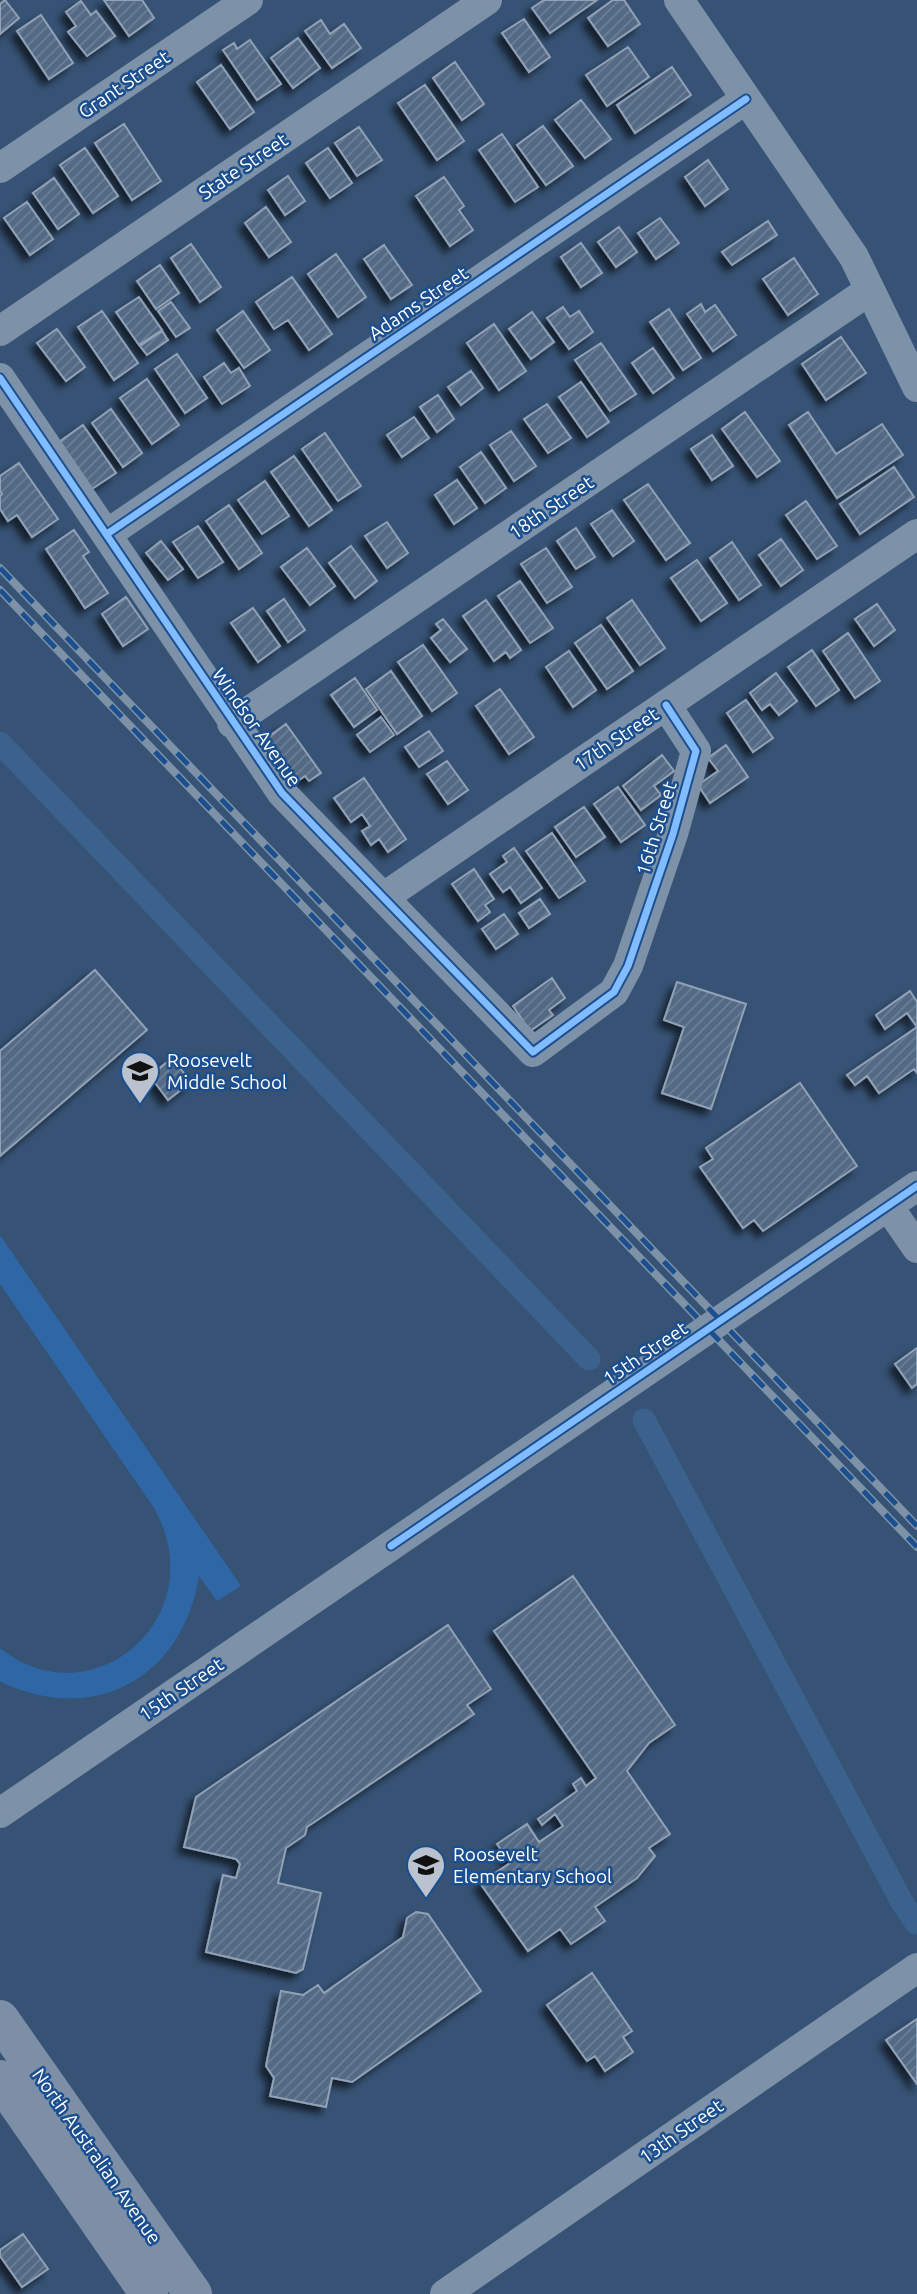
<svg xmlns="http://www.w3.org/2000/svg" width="917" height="2294" viewBox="0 0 917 2294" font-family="Ubuntu,sans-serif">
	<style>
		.pitch { fill: #2f66a5 }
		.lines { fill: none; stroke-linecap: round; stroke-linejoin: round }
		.canal { stroke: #3b618d; stroke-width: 23 }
		.building { fill: url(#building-hatch); stroke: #92a2b6; stroke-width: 2; filter: url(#shadow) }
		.minor { stroke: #7d92a8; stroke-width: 30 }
		.major { stroke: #7d8ea7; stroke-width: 38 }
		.rail-casing { stroke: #7e92a7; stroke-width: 8 }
		.rail { stroke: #1b4f8f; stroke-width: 5; stroke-dasharray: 16; stroke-linecap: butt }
		.cycleway-casing { stroke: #1b4f8f; stroke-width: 11 }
		.cycleway { stroke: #80bcff; stroke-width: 7 }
		.labels { text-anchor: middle; stroke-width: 5; stroke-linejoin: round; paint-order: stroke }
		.street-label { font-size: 19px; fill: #fff; stroke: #1b4f8f }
		.poi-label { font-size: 19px; fill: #fff; stroke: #1b4f8f; text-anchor: start }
	</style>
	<defs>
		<pattern id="building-hatch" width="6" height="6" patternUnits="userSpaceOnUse" patternTransform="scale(1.75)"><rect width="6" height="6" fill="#526984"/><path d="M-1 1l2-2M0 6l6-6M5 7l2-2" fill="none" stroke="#6c8096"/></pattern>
		<filter id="shadow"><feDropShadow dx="-6" dy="6" stdDeviation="3.5" flood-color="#0009"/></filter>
	</defs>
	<rect width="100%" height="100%" fill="#365274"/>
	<path class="pitch" d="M0 1235 241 1586 217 1601 199 1576C183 1676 97 1726 3 1683L0 1681V1648C92 1722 215 1617 154 1508L0 1284Z"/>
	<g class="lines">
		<path class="canal" d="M0 743 589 1359
			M644 1420 902 1902 916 1923"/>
	</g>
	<path class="building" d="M5 0 19 18 0 34V4Z
		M104 0H142L154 18 129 36Z
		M544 0H597L550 33 532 8Z
		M613 0H624L640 24 608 46 588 18Z
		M81 1 91 15 96 11 115 36 87 56 68 32 76 26 66 12Z
		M41 15 73 63 49 79 17 31Z
		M524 19 550 57 529 72 502 33Z
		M321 20 330 34 344 24 361 48 332 68 305 31Z
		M298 38 320 68 293 88 271 58Z
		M250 40 281 84 257 100 223 50 234 43 237 49Z
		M628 47 649 77 607 106 586 75Z
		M455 62 484 104 462 120 433 78Z
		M221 65 254 112 230 129 197 82Z
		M672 67 691 95 635 133 617 105Z
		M425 85 464 141 437 160 398 103Z
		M581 100 611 139 585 158 555 120Z
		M124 124 161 181 132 200 95 143Z
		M543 126 573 166 546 185 517 145Z
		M359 127 382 160 357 176 335 143Z
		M502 134 538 187 515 202 479 150Z
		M85 148 118 196 93 213 60 165Z
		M328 148 352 183 330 198 306 163Z
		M708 160 728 189 705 206 685 177Z
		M288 176 305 201 285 215 268 190Z
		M444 177 464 206 459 210 473 230 450 246 416 196Z
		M54 178 79 214 58 229 33 193Z
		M27 202 53 239 30 255 4 218Z
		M266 207 291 242 269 257 245 223Z
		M660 218 679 243 656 259 638 233Z
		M768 221 777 235 732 265 722 252Z
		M619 227 637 252 616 267 598 242Z
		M581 243 602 273 581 287 561 257Z
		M191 244 221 287 200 302 171 258Z
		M384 245 412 285 391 299 364 259Z
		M336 254 366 297 338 317 308 274Z
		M794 258 818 294 788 315 763 279Z
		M160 265 179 293 156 309 137 281Z
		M292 277 332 334 309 350 288 320 274 329 256 302Z
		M139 297 162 330 139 345 116 312Z
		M171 302 190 328 176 337 158 311Z
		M701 304 705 312 715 305 736 335 713 351 687 314Z
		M563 307 570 317 579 311 593 332 569 349 547 318Z
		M669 309 701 358 683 370 650 322Z
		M102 311 138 363 114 380 78 327Z
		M243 311 270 350 244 368 217 330Z
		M532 312 554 342 531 359 509 329Z
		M494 324 526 371 499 390 467 343Z
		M57 329 85 367 66 381 37 343Z
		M162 331 168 340 147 355 140 346Z
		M841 337 866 373 826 400 802 364Z
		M601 343 636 394 610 411 575 360Z
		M653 348 674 378 653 393 632 363Z
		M177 354 207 398 185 413 155 369Z
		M224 363 231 373 239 368 250 386 222 404 204 377Z
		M471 371 483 388 461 405 448 387Z
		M147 379 179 425 152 444 120 398Z
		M581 382 609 422 587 437 559 397Z
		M438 395 454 419 437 432 420 407Z
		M547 404 571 438 548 453 524 419Z
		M111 409 142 453 123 467 92 423Z
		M745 412 780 461 757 477 722 429Z
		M808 412 836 454 882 424 903 455 837 498 789 425Z
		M414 417 429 438 402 457 387 435Z
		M83 425 116 473 92 489 59 442Z
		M511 431 536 466 514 481 490 445Z
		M325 433 361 486 338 501 302 449Z
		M712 435 733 466 712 480 691 449Z
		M481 452 506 488 485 503 460 467Z
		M294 456 332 510 309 526 271 472Z
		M19 463 58 519 32 537 17 515 8 521 0 509V496L2 494 0 491V476Z
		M894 467 914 497 860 534 840 504Z
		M457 480 477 508 454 524 435 495Z
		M265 481 289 516 262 534 238 500Z
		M648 484 690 543 666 560 624 500Z
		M806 501 837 546 817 559 786 515Z
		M229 505 262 553 239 569 206 521Z
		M612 510 634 541 613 556 591 524Z
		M387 522 408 553 387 568 365 536Z
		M198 526 223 562 198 578 173 542Z
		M576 528 595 557 576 569 557 541Z
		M74 530 89 552 83 556 108 593 85 608 46 549Z
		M781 539 803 570 781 586 759 555Z
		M161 541 183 569 168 580 146 553Z
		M732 542 761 585 739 600 710 558Z
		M351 546 377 581 355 598 329 563Z
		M307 548 335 586 310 605 281 567Z
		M546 548 572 587 547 603 521 564Z
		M697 560 727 603 701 621 671 578Z
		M520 581 553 628 530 643 498 596Z
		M126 597 148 629 123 646 102 614Z
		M284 599 305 630 288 642 267 611Z
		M486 600 521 650 510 658 506 652 494 661 463 616Z
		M632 600 665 648 640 665 607 618Z
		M877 604 895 630 874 646 855 619Z
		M253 608 280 646 258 662 231 623Z
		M443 619 467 649 450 662 431 638 441 630 436 624Z
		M601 625 633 671 607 689 575 643Z
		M848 633 880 681 855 698 823 651Z
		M423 645 457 693 432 711 398 662Z
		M812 650 839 690 816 706 788 667Z
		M569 651 596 690 573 707 546 667Z
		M391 671 422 716 397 734 366 689Z
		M776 673 797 701 779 715 770 704 762 710 750 693Z
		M355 678 377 710 354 727 331 695Z
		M500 689 534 737 509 754 476 706Z
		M746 700 773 738 753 752 727 713Z
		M381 717 394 735 370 752 357 735Z
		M286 724 321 773 309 781 305 776 293 784 263 741Z
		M429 731 443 751 419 767 405 747Z
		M726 745 748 777 710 803 698 785 718 771 708 758Z
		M662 755 674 771 654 786 661 795 641 810 623 786Z
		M447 761 468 790 448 804 427 774Z
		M364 778 406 839 388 852 379 839 371 845 362 831 370 826 362 814 351 822 334 798Z
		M618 787 645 825 621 842 594 804Z
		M584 807 605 837 576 857 555 827Z
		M552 833 585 881 559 898 526 851Z
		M514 848 542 888 521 903 510 887 503 892 490 874 507 862 503 856Z
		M474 869 494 899 485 905 490 912 478 921 452 884Z
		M540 899 550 914 529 928 519 913Z
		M504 914 518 934 496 949 482 929Z
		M95 970 147 1030 0 1156V1051Z
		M552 978 565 998 549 1010 553 1015 530 1031 513 1006Z
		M677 982 746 1004 711 1109 662 1093 684 1027 664 1020Z
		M910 991 917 1002V1073L914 1069 879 1093 867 1076 855 1085 847 1075 917 1027 907 1013 885 1029 876 1015Z
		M172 1058 191 1082 168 1100 150 1076Z
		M800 1083 857 1166 763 1231 754 1220 743 1228 700 1167 713 1159 706 1148Z
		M917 1348V1384L912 1388 895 1364Z
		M573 1576 675 1725 649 1743 627 1771 670 1834 649 1848 655 1856 637 1878 595 1907 605 1921 571 1944 560 1929 528 1951 480 1883 510 1863 497 1844 527 1824 539 1842 563 1826 555 1814 542 1825 538 1819 577 1791 573 1784 581 1778 586 1786 596 1778 494 1631Z
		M448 1625 491 1689 467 1705 474 1714 307 1827 305 1835 286 1848 278 1883 321 1893 303 1969 296 1973 206 1952 223 1875 236 1878 240 1864 236 1859 184 1847 196 1797Z
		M416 1912 428 1914 481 1991 352 2082 332 2078 326 2107 270 2096 274 2078 266 2066 281 1991 303 1995 318 1985 324 1993 403 1937 407 1918Z
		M592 1973 632 2031 623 2037 633 2052 605 2071 595 2056 587 2061 547 2005Z
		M917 2019V2084L886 2040Z
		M23 2234 48 2269 22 2287 0 2256V2250Z"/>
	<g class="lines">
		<path class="minor" d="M679 0 854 257 917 387
			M0 168 248 0
			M0 331 487 0
			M0 378 282 793 533 1052 614 992 628 966 673 834 696 751 666 705
			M107 534 746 99
			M232 723 870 290
			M384 897 917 534
			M888 1206 917 1248
			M0 1813 917 1186
			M445 2294 917 1968"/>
		<path class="major" d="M0 2019 193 2294
			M0 2079 149 2294"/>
		<defs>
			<path id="rail" d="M0 568 917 1526
				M0 590 917 1547"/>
		</defs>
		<use href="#rail" class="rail-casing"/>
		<use href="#rail" class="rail"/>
		<defs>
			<path id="cycleway" d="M0 378 282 793 533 1052 614 992 628 966 673 834 696 751 666 705
				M107 534 746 99
				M391 1546 917 1186"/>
		</defs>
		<use href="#cycleway" class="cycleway-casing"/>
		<use href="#cycleway" class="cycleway"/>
	</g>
	<defs>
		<symbol id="school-pin" viewBox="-11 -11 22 30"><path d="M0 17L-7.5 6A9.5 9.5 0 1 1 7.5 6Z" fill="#b9c2ce" stroke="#1b4f8f"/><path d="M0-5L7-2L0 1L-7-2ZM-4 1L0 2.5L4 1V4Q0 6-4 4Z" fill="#111"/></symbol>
	</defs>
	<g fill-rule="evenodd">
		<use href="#school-pin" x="118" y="1049" width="44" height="60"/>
		<use href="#school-pin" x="404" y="1843" width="44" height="60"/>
	</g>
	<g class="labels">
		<g class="street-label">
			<text transform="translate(124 84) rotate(-34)" y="7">Grant Street</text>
			<text transform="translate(243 166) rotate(-34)" y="7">State Street</text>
			<text transform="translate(418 303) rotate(-34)" y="7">Adams Street</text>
			<text transform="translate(551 507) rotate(-34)" y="7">18th Street</text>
			<text transform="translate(257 727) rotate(55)" y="7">Windsor Avenue</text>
			<text transform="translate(616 739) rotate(-34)" y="7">17th Street</text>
			<text transform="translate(656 828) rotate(-73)" y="7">16th Street</text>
			<text transform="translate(645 1353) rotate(-34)" y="7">15th Street</text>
			<text transform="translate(181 1689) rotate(-34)" y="7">15th Street</text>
			<text transform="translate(681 2131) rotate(-35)" y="7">13th Street</text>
			<text transform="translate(97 2156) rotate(55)" y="7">North Australian Avenue</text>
		</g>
		<g class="poi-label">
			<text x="167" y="1067">Roosevelt<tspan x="167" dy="22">Middle School</tspan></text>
			<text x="453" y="1861">Roosevelt<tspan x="453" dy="22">Elementary School</tspan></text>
		</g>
	</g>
</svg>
